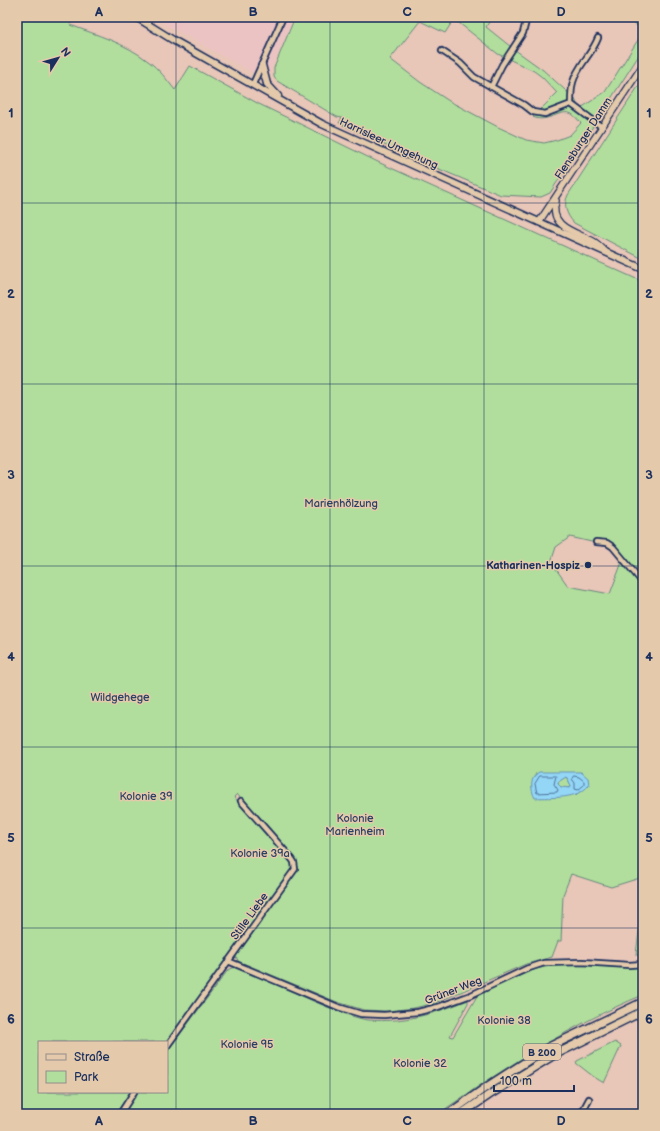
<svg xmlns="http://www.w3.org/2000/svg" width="660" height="1131" viewBox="0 0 660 1131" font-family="'Balsamiq Sans',sans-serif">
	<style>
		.built { fill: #ebc3c2 }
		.green { fill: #b1de9c; stroke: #66867d; fill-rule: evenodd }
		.water { fill: #94d6f6; stroke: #6493b9; fill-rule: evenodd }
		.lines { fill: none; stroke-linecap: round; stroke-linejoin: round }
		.shore { stroke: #4b729b; stroke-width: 1 }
		.minor-casing { stroke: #1b2f5e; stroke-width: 8 }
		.tertiary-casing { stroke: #1b2f5e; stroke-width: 8 }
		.secondary-casing { stroke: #1b2f5e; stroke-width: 9 }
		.trunk-casing { stroke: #1b2f5e; stroke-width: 10 }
		.minor { stroke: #e4caab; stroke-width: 4.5 }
		.tertiary { stroke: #e4caab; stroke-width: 5.5 }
		.secondary { stroke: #e4caab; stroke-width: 6 }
		.trunk { stroke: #e4caab; stroke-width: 7 }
		.grid { fill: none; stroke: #1b2f5e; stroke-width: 1; stroke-opacity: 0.55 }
		.poi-dot { fill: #1b2f5e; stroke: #e4caab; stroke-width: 1.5 }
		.labels { text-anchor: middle; stroke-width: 3; stroke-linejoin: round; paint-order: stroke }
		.shield { fill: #e4caab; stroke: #575e75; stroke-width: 1 }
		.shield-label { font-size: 10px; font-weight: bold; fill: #1b2f5e }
		.street-label { font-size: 11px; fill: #1b2f5e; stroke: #e4caab }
		.park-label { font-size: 11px; fill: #2a4064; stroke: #e4caab }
		.poi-label { font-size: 11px; font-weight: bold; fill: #1b2f5e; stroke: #e4caab; text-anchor: end }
		.neatline { fill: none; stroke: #1b2f5e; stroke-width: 1.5 }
		.grid-label { font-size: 13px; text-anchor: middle; font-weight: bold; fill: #1b2f5e }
	</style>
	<rect width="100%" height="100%" fill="#e8c6b8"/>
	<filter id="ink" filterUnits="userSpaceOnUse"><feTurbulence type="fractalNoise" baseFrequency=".025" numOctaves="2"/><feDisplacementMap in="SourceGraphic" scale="8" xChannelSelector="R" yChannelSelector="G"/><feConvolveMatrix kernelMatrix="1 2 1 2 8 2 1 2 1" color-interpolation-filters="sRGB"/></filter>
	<g filter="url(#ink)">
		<path class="built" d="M152 17H295L266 80Z"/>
		<path class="green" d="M17 17H73L70 25C97 35 125 43 148 61 159 69 167 80 175 90L190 66 259 104 380 163 643 282V877L611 887 571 874 563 895 561 941H558L552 957 526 964 435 1003 414 1008 387 1011 364 1010 337 1002 238 961 236 956 296 871 297 866 296 859 237 794 234 797 291 860 292 869 167 1042H39V1092H131L115 1114H17V1017L20 1012 17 1010ZM570 537 609 546 622 562 610 594 568 586 551 562 556 547ZM535 774 588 778 576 795Z
			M295 17H492L486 27 511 47 543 70 575 99 577 104 581 108 605 92 643 32V49L550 193 541 197 501 195 401 153 339 123 342 118 337 117 277 81 274 77V68ZM454 19 498 54 534 71 542 77 557 93 533 117C547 124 561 108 572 114 575 116 578 120 581 123L570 135 557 140 544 143 526 140 498 127 449 101 420 82 390 59 420 21 445 33Z
			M625 17H643V30Z
			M643 79V259L574 223C566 214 563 205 568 195Z
			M565 777 568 779 571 786 570 788 561 787 558 784V782Z
			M640 923 643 924V955H636Z
			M555 965 643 967V995C570 1025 503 1069 438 1114H122L137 1092H167V1052L228 970 235 967C261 978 287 989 313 1001 327 1007 353 1018 368 1020 405 1023 434 1014 468 1000V1003L450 1036 453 1037 477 996 482 992 536 969Z
			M615 1042 621 1046 604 1083 594 1077 576 1063 577 1061Z"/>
		<path class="water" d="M539 772H581L588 778 589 785C577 800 553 797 535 798 530 789 530 777 539 772ZM566 777 568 779 571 786 570 788 561 787 558 784V782Z"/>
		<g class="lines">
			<path class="shore" d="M540 776H556L554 784 558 790 557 792 537 793 535 784Z
				M574 776 579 777 584 781V785L578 790 575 789V783L572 779Z"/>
			<defs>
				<path id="minor" d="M442 51 460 63 474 77 524 105 533 112 545 114 571 104 602 127
					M253 84 283 17
					M491 87 502 65 523 33 527 17
					M571 104C571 97 571 89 573 82 578 65 592 54 598 38
					M596 542 607 543 613 547 643 583
					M228 961 338 1007 361 1014 384 1015 418 1012 438 1007 471 995 526 969 544 963 582 962 629 965 643 964
					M167 1046 295 869 294 862 292 859 241 801
					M120 1114 134 1092
					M581 1114 589 1099"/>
				<path id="tertiary" d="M556 201C548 227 576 232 593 241 597 243 601 247 605 251
					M539 222 643 65"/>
				<path id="secondary" d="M136 17 173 40 322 124 643 269
					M262 65 267 84 278 96"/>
				<path id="trunk" d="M448 1114 485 1088 549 1047 643 1002
					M461 1114 489 1095 554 1055 643 1011"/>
			</defs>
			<use href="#minor" class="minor-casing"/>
			<use href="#tertiary" class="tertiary-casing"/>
			<use href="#secondary" class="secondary-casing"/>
			<use href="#trunk" class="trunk-casing"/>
			<use href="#minor" class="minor"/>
			<use href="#tertiary" class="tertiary"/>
			<use href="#secondary" class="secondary"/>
			<use href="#trunk" class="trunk"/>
		</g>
	</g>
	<path class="grid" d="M176 17V1114M330 17V1114M484 17V1114M17 203H643M17 384H643M17 566H643M17 747H643M17 928H643"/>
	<circle class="poi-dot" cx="588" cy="565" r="4"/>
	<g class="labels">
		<rect class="shield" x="523" y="1044" width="38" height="16" rx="3"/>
		<g class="shield-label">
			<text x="542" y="1056">B 200</text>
		</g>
		<g class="street-label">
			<text transform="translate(583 138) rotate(-57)" y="4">Flensburger Damm</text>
			<text transform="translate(389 143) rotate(25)" y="4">Harrisleer Umgehung</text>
			<text transform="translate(249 916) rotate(-54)" y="4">Stille Liebe</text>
			<text transform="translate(453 990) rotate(-21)" y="4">Grüner Weg</text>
		</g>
		<g class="park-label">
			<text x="341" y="507">Marienhölzung</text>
			<text x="120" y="701">Wildgehege</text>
			<text x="146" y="800">Kolonie 39</text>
			<text x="355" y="822">Kolonie<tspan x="355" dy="13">Marienheim</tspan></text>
			<text x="260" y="857">Kolonie 39a</text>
			<text x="504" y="1024">Kolonie 38</text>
			<text x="247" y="1048">Kolonie 95</text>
			<text x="420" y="1067">Kolonie 32</text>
		</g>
		<g class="poi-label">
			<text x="580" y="569">Katharinen-Hospiz</text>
		</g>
	</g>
	<rect width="660" height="1131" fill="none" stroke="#e4caab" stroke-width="44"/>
	<rect x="38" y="1041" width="130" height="52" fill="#e4caab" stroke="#948c8c"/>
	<rect x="46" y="1054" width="20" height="6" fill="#e4caab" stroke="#948c8c"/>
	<text x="74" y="1061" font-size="12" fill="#1b2f5e">Straße</text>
	<rect x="46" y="1071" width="20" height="12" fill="#b1de9c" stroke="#948c8c"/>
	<text x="74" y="1081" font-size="12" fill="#1b2f5e">Park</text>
	<g transform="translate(58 58) rotate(53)" stroke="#e4caab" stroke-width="3" paint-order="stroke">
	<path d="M0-3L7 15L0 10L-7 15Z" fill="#1b2f5e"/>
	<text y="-6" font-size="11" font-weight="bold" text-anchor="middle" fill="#1b2f5e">N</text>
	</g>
	<path d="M494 1085v6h80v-6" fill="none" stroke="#1b2f5e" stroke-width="2"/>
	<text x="500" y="1085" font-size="12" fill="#1b2f5e" stroke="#e4caab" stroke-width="3" paint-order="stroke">100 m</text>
	<rect x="22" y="22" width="616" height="1087" class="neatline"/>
	<g class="grid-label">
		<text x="99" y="16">A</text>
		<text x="253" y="16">B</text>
		<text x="407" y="16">C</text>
		<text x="561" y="16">D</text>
		<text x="11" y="117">1</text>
		<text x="649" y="117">1</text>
		<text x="11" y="298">2</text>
		<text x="649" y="298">2</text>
		<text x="11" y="479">3</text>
		<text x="649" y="479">3</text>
		<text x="11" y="661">4</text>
		<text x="649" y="661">4</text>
		<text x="11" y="842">5</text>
		<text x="649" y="842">5</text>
		<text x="11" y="1023">6</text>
		<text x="649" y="1023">6</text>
		<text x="99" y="1125">A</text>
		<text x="253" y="1125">B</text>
		<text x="407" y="1125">C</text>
		<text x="561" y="1125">D</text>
	</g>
</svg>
